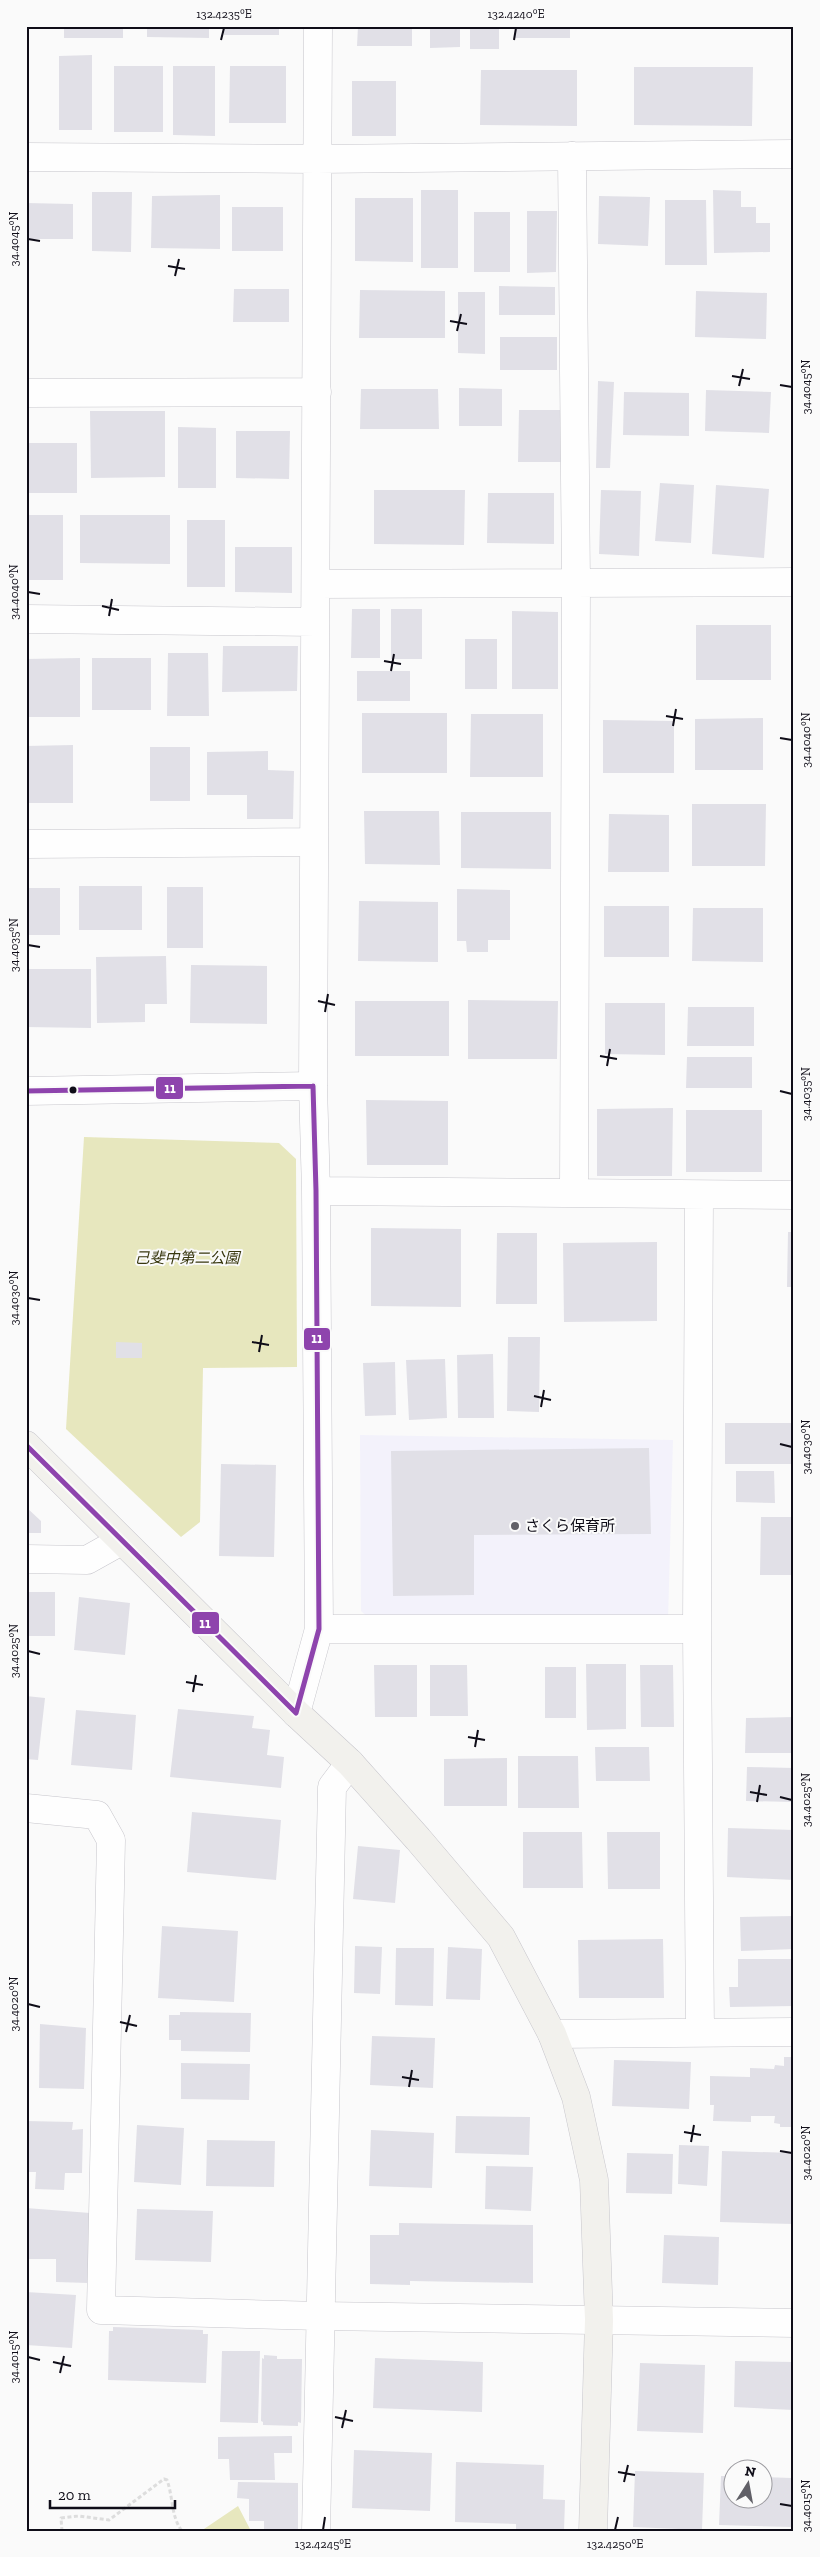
<svg xmlns="http://www.w3.org/2000/svg" width="820" height="2557" viewBox="0 0 820 2557" font-family="'Zilla Slab','Noto Sans JP',serif">
	<style>
		.built { fill: #f3f2fb }
		.green { fill: #e7e7be }
		.building { fill: #e1e0e7 }
		.lines { fill: none; stroke-linecap: round; stroke-linejoin: round }
		.street-casing { stroke: #c7c6cc; stroke-width: 29 }
		.secondary-casing { stroke: #c7c6cc; stroke-width: 29 }
		.path { stroke: #ddd; stroke-width: 3; stroke-dasharray: 4 2.5; stroke-linecap: butt }
		.street { stroke: #fefefe; stroke-width: 28 }
		.secondary { stroke: #f2f1ed; stroke-width: 28 }
		.bus-1-casing { stroke: #fafafa; stroke-width: 9 }
		.bus-1 { stroke: #8e44ad; stroke-width: 5 }
		.ticks { fill: none; stroke: #0f0d18; stroke-width: 2 }
		.bus-dot { fill: #0f0d18; stroke: #fafafa; stroke-width: 2 }
		.poi-dot { fill: #616067; stroke: #fafafa; stroke-width: 2 }
		.labels { text-anchor: middle; stroke-width: 4; stroke-linejoin: round; paint-order: stroke }
		.park-label { font-size: 15px; font-style: italic; fill: #38370e; stroke: #fafafa }
		.poi-label { font-size: 15px; fill: #0f0d18; stroke: #fafafa; text-anchor: start }
		.line-badge { stroke: #fafafa; stroke-width: 2 }
		.badge-label { font-size: 14px; text-anchor: middle; font-weight: bold; fill: #fff }
		.neatline { fill: none; stroke: #0f0d18; stroke-width: 2 }
		.ticks-label { font-size: 12px; text-anchor: middle; fill: #0f0d18 }
	</style>
	<rect width="100%" height="100%" fill="#fafafa"/>
	<path class="built" d="M360 1435 673 1440 668 1621 373 1622 361 1611Z"/>
	<path class="green" d="M84 1137 279 1143 296 1159 297 1367 203 1368 200 1522 181 1537 66 1429Z
		M238 2506 251 2531H201Z"/>
	<path class="building" d="M64 26H123V38H64Z
		M147 26H209V38L147 37Z
		M224 26H279V35H224Z
		M358 26H412V46H357Z
		M430 26H460V47L430 48Z
		M470 26H499V49H470Z
		M515 26H570V38H515Z
		M92 55V130H59V56Z
		M114 66H163V132H114Z
		M173 66H215V136L173 135Z
		M230 66H286V123H229Z
		M634 67H753L752 126 634 125Z
		M481 70H577V126L480 125Z
		M352 81H396V136H352Z
		M421 190H458V268H421Z
		M713 190 741 191V207H756V223H770V252L714 253Z
		M92 192H132L131 252 92 251Z
		M220 195V249L151 248 152 196Z
		M599 196 650 197 648 246 598 244Z
		M355 198H413V262L355 261Z
		M665 200H706L707 265H665Z
		M26 203 73 204V239H26Z
		M232 207H283V251H232Z
		M527 211H557L556 272 527 273Z
		M474 212H510V272H474Z
		M499 286 555 287V315H499Z
		M234 289H289V322H233Z
		M360 290 445 291V338H359Z
		M696 291 767 293 766 339 695 337Z
		M458 292H485V354L458 353Z
		M500 337H557V370H500Z
		M598 381 614 382 610 468H596Z
		M459 388 502 389V426H459Z
		M361 389H438L439 429H360Z
		M706 390 771 392 769 433 705 431Z
		M624 392 689 393V436L623 435Z
		M519 410H562V462H518Z
		M90 411H165V477L91 478Z
		M178 427 216 428V488H178Z
		M236 431H290L289 479 236 478Z
		M29 443H77V493H29Z
		M660 483 694 485 691 543 655 541Z
		M716 485 769 489 764 558 712 554Z
		M374 490H465L464 545 374 544Z
		M601 490 641 491 639 556 599 554Z
		M488 493H554V544L487 543Z
		M26 515H63V580H26Z
		M80 515H170V564L80 563Z
		M187 520H225V587H187Z
		M235 547H292V593L235 592Z
		M352 609H380V658H351Z
		M391 609H422V659H391Z
		M512 611 558 612V689H512Z
		M696 625H771V680H696Z
		M465 639H497V689H465Z
		M223 646H298L297 691 222 692Z
		M168 653H208L209 716H167Z
		M80 658V717H26V659Z
		M92 658H151V710H92Z
		M357 671H410V701H357Z
		M362 713H447V773H362Z
		M471 714H543V777H470Z
		M763 718V770H695V719Z
		M603 720 674 721V773H603Z
		M73 745V803H26V746Z
		M150 747H190V801H150Z
		M268 751V770L294 771 293 819H247V795H207V752Z
		M692 804H766L765 866H692Z
		M364 811H439L440 865 365 864Z
		M461 812H551V869L461 868Z
		M609 814 669 815V872H608Z
		M79 886H142V930H79Z
		M167 887H203V948H167Z
		M26 888H60V935H26Z
		M457 889 510 890V940H488V952H467L466 941H457Z
		M359 901 438 902V962L358 961Z
		M604 906H669V957H604Z
		M693 908H763V962L692 961Z
		M166 956 167 1004H145V1022L97 1023 96 957Z
		M191 965 267 966V1024L190 1023Z
		M26 969H91V1028L26 1027Z
		M468 1000 558 1001 557 1059H468Z
		M355 1001H449V1056H355Z
		M605 1003H665V1055L605 1054Z
		M688 1007H754V1046H687Z
		M687 1057H752V1088H686Z
		M366 1100 448 1101V1165H367Z
		M673 1108 672 1176H597V1109Z
		M686 1110H762V1172H686Z
		M371 1228 461 1229V1307L371 1306Z
		M788 1232H794V1287H787Z
		M497 1233H537V1304H496Z
		M657 1242V1321L564 1322 563 1243Z
		M508 1337H540L539 1412 507 1411Z
		M116 1342 142 1343V1358H116Z
		M493 1354 494 1418H458L457 1355Z
		M445 1359 447 1418 409 1420 406 1360Z
		M395 1362 396 1415 365 1416 363 1363Z
		M725 1423H794V1464H725Z
		M649 1448 651 1534 474 1535V1595L393 1596 391 1451Z
		M221 1464 276 1465 274 1557 219 1556Z
		M736 1471H774L775 1503 736 1502Z
		M26 1507 41 1521V1533H26Z
		M761 1517H794V1575H760Z
		M26 1592H55V1636H26Z
		M79 1597 130 1603 125 1655 74 1650Z
		M586 1664H626V1729L587 1730Z
		M374 1665H417V1717H375Z
		M430 1665H467L468 1716H430Z
		M640 1665H673L674 1727H641Z
		M545 1667H576V1718H545Z
		M26 1696 45 1698 38 1760 26 1759Z
		M178 1709 254 1716 252 1728 270 1730 267 1755 284 1757 281 1788 170 1777Z
		M76 1710 136 1715 132 1770 71 1765Z
		M794 1717V1753H745L746 1718Z
		M595 1747H649L650 1781H596Z
		M518 1756H578L579 1808H518Z
		M507 1758V1806H444V1759Z
		M747 1767 794 1768V1802L746 1801Z
		M192 1812 281 1820 276 1880 187 1872Z
		M728 1828 794 1830V1880L727 1877Z
		M523 1832H582L583 1888H523Z
		M607 1832H660V1889H608Z
		M358 1846 400 1850 395 1903 353 1899Z
		M794 1916V1949L741 1951 740 1917Z
		M162 1926 238 1931 234 2002 158 1998Z
		M663 1939 664 1998H579L578 1940Z
		M355 1946 382 1947 380 1994 354 1993Z
		M448 1947 482 1949 480 2000 446 1999Z
		M396 1948H434L433 2006 395 2005Z
		M738 1959H794V2006L730 2007 729 1987H738Z
		M180 2012 251 2013 250 2052 181 2051V2040H169V2015H180Z
		M40 2024 86 2028 84 2089 39 2088Z
		M372 2036 435 2038 433 2088 370 2085Z
		M784 2057H794V2127H780V2124L774 2123 775 2116H751V2122L713 2121 714 2105H710V2076L750 2077V2068L774 2069 775 2065 784 2066Z
		M614 2060 691 2062 689 2109 612 2106Z
		M181 2063 250 2064 249 2100 181 2099Z
		M456 2116 530 2117 529 2155 455 2153Z
		M26 2121 73 2122 72 2130 83 2129 82 2173H65L64 2190 35 2189 36 2172H26Z
		M137 2125 184 2128 181 2185 134 2182Z
		M371 2130 434 2133 432 2188 369 2186Z
		M207 2140 275 2141 274 2187 206 2186Z
		M679 2145 709 2146 707 2186 678 2184Z
		M722 2151 794 2153V2224L720 2222Z
		M627 2153 673 2154 672 2194 626 2193Z
		M486 2166 533 2167 531 2211 485 2209Z
		M26 2208 90 2213 88 2283 56 2282V2259H26Z
		M137 2209 213 2211 211 2262 135 2260Z
		M399 2223 533 2225V2283L410 2281V2285L370 2284V2235H399Z
		M664 2235 719 2237 718 2285 662 2283Z
		M26 2292 76 2295 72 2348 26 2345Z
		M113 2327 203 2330V2334H208L206 2383 108 2380 109 2331H113Z
		M222 2351H260L258 2423 220 2422Z
		M264 2355 277 2356V2359H302L301 2423 298 2422V2426L263 2425V2422L261 2421 262 2358 264 2359Z
		M375 2358 483 2362 482 2412 373 2408Z
		M735 2361 794 2362V2410L734 2407Z
		M640 2363 705 2365 703 2433 637 2431Z
		M292 2436V2453H274L275 2480H230L229 2459H218V2437Z
		M354 2450 432 2453 430 2511 352 2508Z
		M456 2462 544 2465 543 2499 565 2500 564 2531H516V2524L455 2522Z
		M635 2471 704 2473 702 2530 633 2527Z
		M721 2476H732V2500H762V2477L792 2478 791 2527 719 2525Z
		M238 2482 298 2483V2531H264V2521H249V2499L237 2498Z"/>
	<g class="lines">
		<defs>
			<path id="street" d="M572 156 576 583 574 1193
				M26 157 317 159 794 154
				M26 393 317 392
				M316 584 794 582
				M26 619 315 622
				M26 844 314 842
				M26 1091 313 1086
				M316 1191 794 1195
				M699 1195 697 1629 700 2033
				M26 1559 87 1560 121 1541
				M319 1629H697
				M296 1713 319 1629 316 1191 313 1086 318 26
				M26 1808 97 1815 111 1840 101 2310 320 2316 794 2323
				M552 2034 794 2032
				M316 2531 332 1787 350 1763"/>
			<path id="secondary" d="M26 1445 296 1713 350 1763 418 1839 501 1937 552 2034 576 2097 594 2180 599 2320 593 2531"/>
		</defs>
		<use href="#street" class="street-casing"/>
		<use href="#secondary" class="secondary-casing"/>
		<path class="path" d="M62 2531 61 2518 79 2516 109 2520 164 2479 167 2480C173 2496 171 2517 182 2531"/>
		<use href="#street" class="street"/>
		<use href="#secondary" class="secondary"/>
		<defs>
			<path id="bus-1" d="M26 1091 313 1086
				M26 1445 296 1713 319 1629 316 1191 313 1086"/>
		</defs>
		<use href="#bus-1" class="bus-1-casing"/>
		<use href="#bus-1" class="bus-1"/>
	</g>
	<path class="ticks" d="M221 40 224 28M514 40 516 28M28 239 40 241M168 266 185 269M175 276 179 259M450 321 467 324M457 331 461 314M732 376 750 379M780 385 792 387M739 386 743 369M28 592 40 594M102 606 119 610M109 616 112 599M384 661 401 664M391 671 394 654M666 716 683 719M673 726 676 709M780 738 792 740M28 945 40 947M318 1001 335 1005M325 1012 328 994M600 1056 617 1059M607 1066 610 1049M780 1091 792 1094M28 1298 40 1300M252 1342 269 1345M259 1352 262 1335M534 1396 551 1400M541 1407 544 1390M780 1444 792 1447M28 1651 40 1654M186 1682 203 1685M193 1692 196 1675M468 1737 485 1740M475 1747 478 1730M750 1792 767 1795M780 1797 792 1800M757 1802 760 1785M28 2004 40 2007M120 2022 137 2026M126 2032 130 2015M402 2077 419 2080M409 2087 412 2070M684 2132 701 2135M691 2142 694 2125M780 2151 792 2153M28 2357 40 2360M53 2362 71 2366M60 2373 64 2356M335 2417 353 2421M342 2428 346 2410M618 2472 635 2475M624 2482 628 2465M780 2504 792 2506M323 2530 325 2517M615 2530 618 2517"/>
	<circle class="bus-dot" cx="73" cy="1090" r="4.5"/>
	<circle class="poi-dot" cx="515" cy="1526" r="5"/>
	<g class="labels">
		<g class="park-label">
			<text x="187" y="1263">己斐中第二公園</text>
		</g>
		<g class="poi-label">
			<text x="525" y="1531">さくら保育所</text>
		</g>
	</g>
	<g class="line-badge">
		<rect x="155" y="1076" width="29" height="24" rx="5" fill="#8e44ad"/>
		<rect x="303" y="1327" width="28" height="24" rx="5" fill="#8e44ad"/>
		<rect x="191" y="1611" width="29" height="24" rx="5" fill="#8e44ad"/>
	</g>
	<g class="badge-label">
		<text x="170" y="1093">11</text>
		<text x="317" y="1343">11</text>
		<text x="205" y="1628">11</text>
	</g>
	<rect width="820" height="2557" fill="none" stroke="#fafafa" stroke-width="55"/>
	<g transform="translate(748 2484) rotate(11)"><circle r="24" fill="#fafafa" stroke="#9c9ba0"/>
	<path d="M0-4L9 19L0 12L-9 19Z" fill="#616067"/>
	<text y="-8" font-size="14" font-weight="bold" text-anchor="middle" fill="#0f0d18">N</text>
	</g>
	<path d="M50 2500v8h125v-8" fill="none" stroke="#0f0d18" stroke-width="2.5"/>
	<text x="58" y="2500" font-size="15" fill="#0f0d18" stroke="#fafafa" stroke-width="4" paint-order="stroke">20 m</text>
	<rect x="28" y="28" width="764" height="2502" class="neatline"/>
	<g class="ticks-label">
		<text x="224" y="18">132.4235°E</text>
		<text x="516" y="18">132.4240°E</text>
		<text transform="translate(14 239) rotate(-90)" y="4">34.4045°N</text>
		<text transform="translate(806 387) rotate(-90)" y="4">34.4045°N</text>
		<text transform="translate(14 592) rotate(-90)" y="4">34.4040°N</text>
		<text transform="translate(806 740) rotate(-90)" y="4">34.4040°N</text>
		<text transform="translate(14 945) rotate(-90)" y="4">34.4035°N</text>
		<text transform="translate(806 1094) rotate(-90)" y="4">34.4035°N</text>
		<text transform="translate(14 1298) rotate(-90)" y="4">34.4030°N</text>
		<text transform="translate(806 1447) rotate(-90)" y="4">34.4030°N</text>
		<text transform="translate(14 1651) rotate(-90)" y="4">34.4025°N</text>
		<text transform="translate(806 1800) rotate(-90)" y="4">34.4025°N</text>
		<text transform="translate(14 2004) rotate(-90)" y="4">34.4020°N</text>
		<text transform="translate(806 2153) rotate(-90)" y="4">34.4020°N</text>
		<text transform="translate(14 2357) rotate(-90)" y="4">34.4015°N</text>
		<text transform="translate(806 2506) rotate(-90)" y="4">34.4015°N</text>
		<text x="323" y="2548">132.4245°E</text>
		<text x="615" y="2548">132.4250°E</text>
	</g>
</svg>
